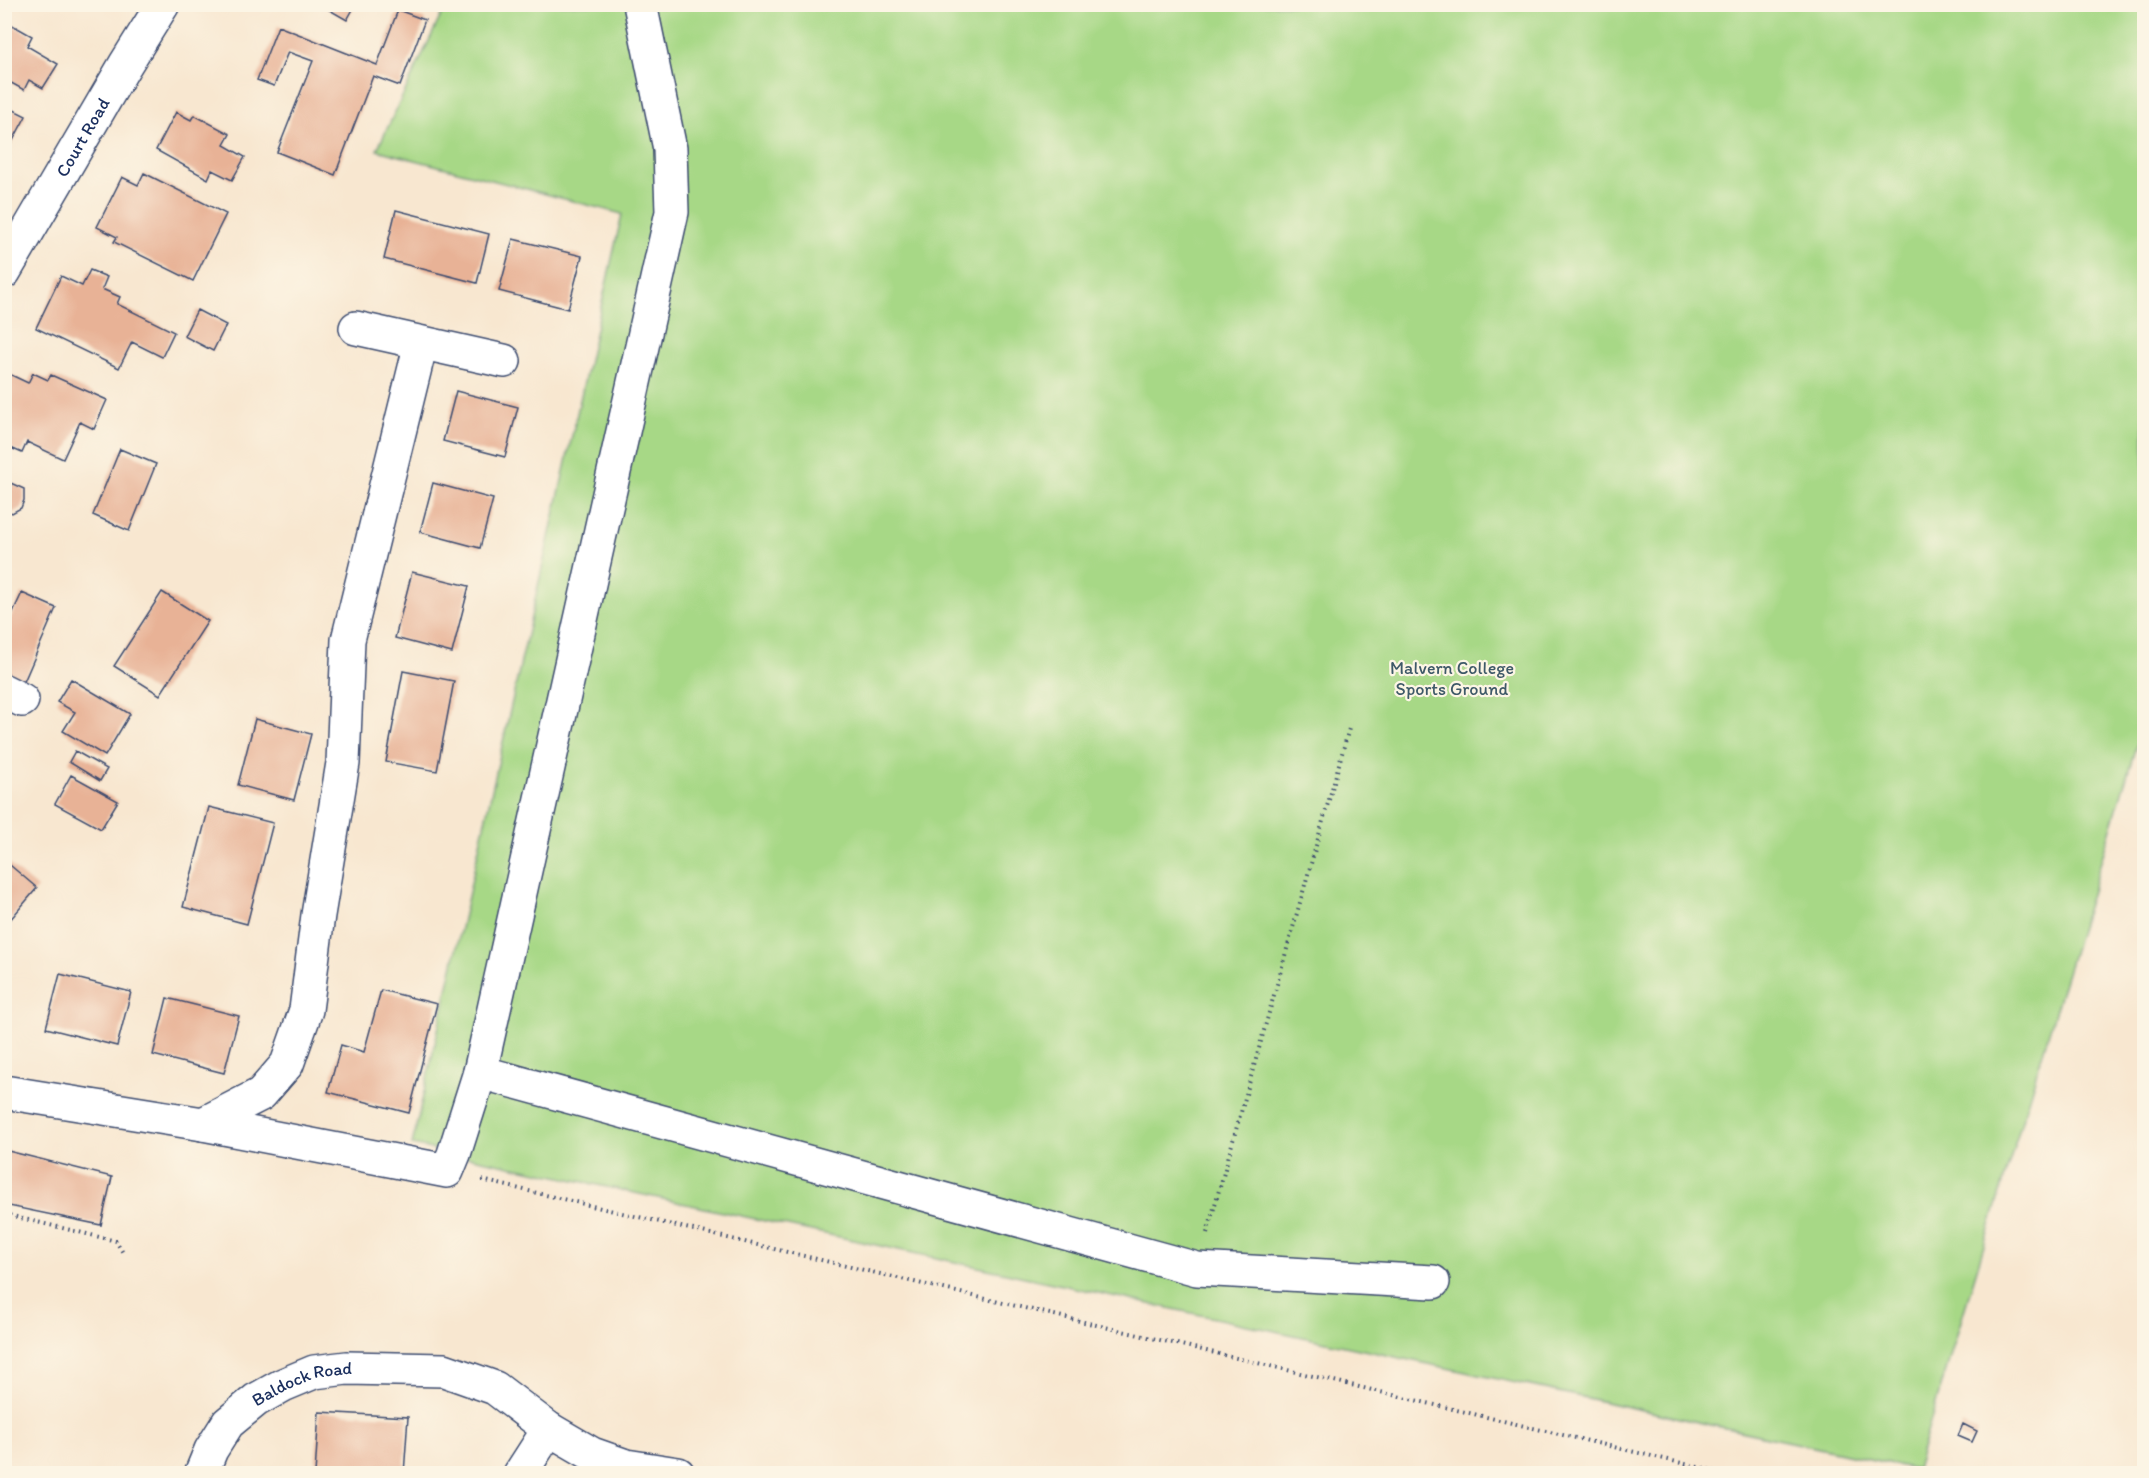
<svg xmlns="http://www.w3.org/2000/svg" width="2149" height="1478" viewBox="0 0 2149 1478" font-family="Itim,sans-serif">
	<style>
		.green { fill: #a7d886; stroke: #618472; stroke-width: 1.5 }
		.building { fill: #e8b296 }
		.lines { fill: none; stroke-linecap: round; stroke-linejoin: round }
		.minor-casing { stroke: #3c4b6f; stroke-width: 36 }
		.path { stroke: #3c4b6f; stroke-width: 4; stroke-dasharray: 1.5 4.5; stroke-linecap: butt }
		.minor { stroke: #fff; stroke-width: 33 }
		.labels { text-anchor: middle; stroke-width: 4.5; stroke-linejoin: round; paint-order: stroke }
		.street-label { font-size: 18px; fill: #1b2f5e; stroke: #fcf5e5 }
		.park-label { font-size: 18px; fill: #3e5968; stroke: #fcf5e5 }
	</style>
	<rect width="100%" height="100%" fill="#fcf5e5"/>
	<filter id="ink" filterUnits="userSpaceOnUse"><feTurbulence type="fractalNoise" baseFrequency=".0167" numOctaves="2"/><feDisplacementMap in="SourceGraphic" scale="12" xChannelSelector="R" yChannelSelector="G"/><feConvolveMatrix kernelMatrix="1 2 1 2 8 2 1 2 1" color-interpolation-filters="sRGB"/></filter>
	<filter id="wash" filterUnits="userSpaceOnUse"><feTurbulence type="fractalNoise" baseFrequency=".008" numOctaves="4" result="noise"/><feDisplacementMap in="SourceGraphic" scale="24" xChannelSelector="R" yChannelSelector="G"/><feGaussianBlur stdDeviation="1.35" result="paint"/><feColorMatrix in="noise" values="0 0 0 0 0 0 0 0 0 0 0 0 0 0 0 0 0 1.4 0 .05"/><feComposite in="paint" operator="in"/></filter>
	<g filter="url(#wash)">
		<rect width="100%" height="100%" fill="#f8e7d0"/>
		<path class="green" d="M446 5H2144V720L1916 1469 412 1145 622 214 377 150Z"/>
		<g id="blocks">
			<path class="building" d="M319 4H356L347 20Z
				M398 10 425 20 400 86 373 76 335 175 277 152 313 61 288 52 274 86 257 80 278 26 377 65Z
				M7 22 32 36 27 46 58 64 43 88 29 80 24 90 4 79V26Z
				M4 105 26 116 10 146 4 143Z
				M176 112 191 120 194 115 230 134 224 145 245 157 232 180 212 170 208 179 156 150Z
				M144 173 226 214 193 281 114 242 117 237 97 227 122 177 138 185Z
				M396 210 489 234 477 283 384 259Z
				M513 239 582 256 568 309 499 291Z
				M90 270 107 277 102 289 120 297 117 304 174 332 162 357 132 342 119 368 36 328 61 276 82 286Z
				M197 310 226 325 213 351 184 336Z
				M7 373 28 383 33 373 48 380 51 375 107 400 94 429 80 422 63 459 27 442 22 453 4 445V378Z
				M456 391 518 407 505 457 443 441Z
				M120 449 156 464 129 531 93 515Z
				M4 480 24 489V500L21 508 12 513 4 509Z
				M433 483 493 499 480 548 420 532Z
				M412 572 469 586 452 653 395 638Z
				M162 592 208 621 160 695 114 666Z
				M22 593 56 608 23 684 4 676V631Z
				M403 671 454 681 437 771 386 762Z
				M71 679 130 714 105 756 63 731 75 712 57 702Z
				M255 719 311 734 294 800 238 785Z
				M75 751 107 769 100 781 69 762Z
				M71 775 118 801 101 829 55 804Z
				M209 807 273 823 247 924 183 907Z
				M4 860 37 888 4 927Z
				M60 974 131 992 117 1046 46 1028Z
				M381 990 437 1004 409 1113 328 1092 341 1045 364 1052Z
				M167 998 239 1016 224 1073 153 1055Z
				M4 1150 112 1177 101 1225 4 1205Z
				M319 1412 408 1417 404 1474H315Z
				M1963 1424 1977 1431 1972 1442 1958 1436Z"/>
		</g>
	</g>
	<g filter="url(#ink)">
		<use href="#blocks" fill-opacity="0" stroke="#3c4b6f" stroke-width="1.5"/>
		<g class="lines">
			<defs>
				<g id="minor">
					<path id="s1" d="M4 272 125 65 163 4"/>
					<path d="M356 328 504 361"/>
					<path d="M4 691 22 700"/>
					<path d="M480 1072 672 212 670 149 640 4"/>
					<path d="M4 1092 203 1124 447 1171 454 1154 480 1072 1197 1269 1433 1282"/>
					<path d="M203 1124 261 1094 287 1064 306 1010 318 915 343 763 348 640 421 343"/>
					<path id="s2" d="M201 1474 211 1450 228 1423 256 1400 283 1385 314 1372 347 1368 444 1370 495 1388 549 1429 592 1454 626 1466 678 1474"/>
					<path d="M520 1474 549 1429"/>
				</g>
			</defs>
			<use href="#minor" class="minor-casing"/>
			<path class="path" d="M482 1180 1728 1474
				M4 1214 116 1241 123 1253
				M1207 1233 1350 725"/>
			<use href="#minor" class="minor"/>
		</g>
	</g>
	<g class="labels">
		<g class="street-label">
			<text dy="6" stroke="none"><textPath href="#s1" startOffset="156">Court Road</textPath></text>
			<text dy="6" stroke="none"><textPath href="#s2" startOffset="144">Baldock Road</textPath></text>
		</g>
		<g class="park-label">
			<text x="1452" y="674">Malvern College<tspan x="1452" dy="21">Sports Ground</tspan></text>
		</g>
	</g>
	<rect width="2149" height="1478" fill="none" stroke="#fcf5e5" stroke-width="24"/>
</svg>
